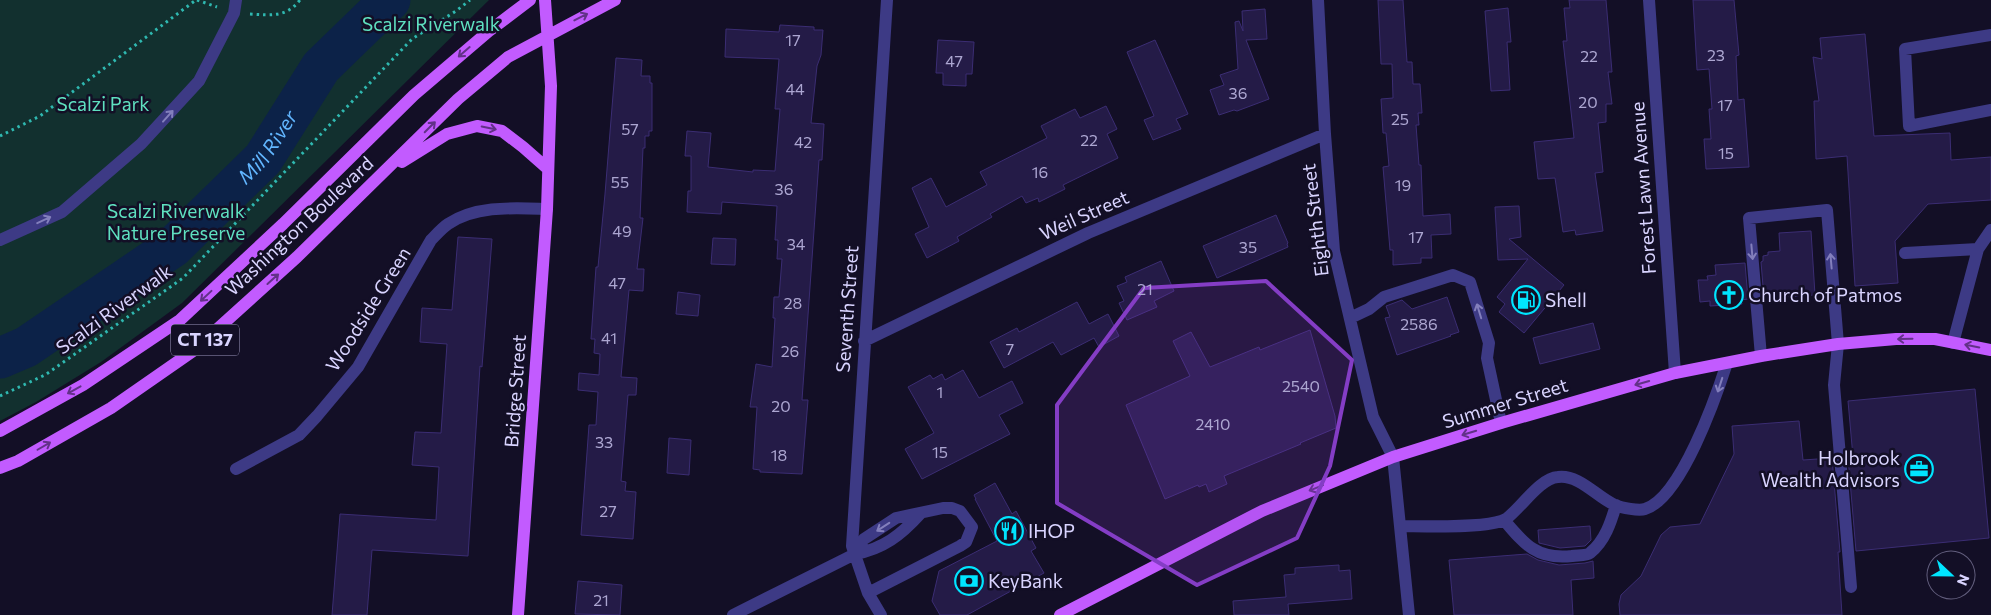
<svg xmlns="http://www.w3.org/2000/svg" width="1991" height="615" viewBox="0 0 1991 615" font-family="Commissioner,sans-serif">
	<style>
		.green { fill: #12302f }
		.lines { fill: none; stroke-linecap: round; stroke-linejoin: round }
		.river { stroke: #0c2248; stroke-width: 41 }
		.building { fill: #241b47; stroke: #3b2d73 }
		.path { stroke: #2fb8b0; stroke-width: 3; stroke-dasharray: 2.5 4; stroke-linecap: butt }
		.minor { stroke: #3d3a85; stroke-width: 12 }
		.major { stroke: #c25bff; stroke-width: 12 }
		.oneway { stroke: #623188 }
		.oneway2 { stroke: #837fbc }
		.marked { fill: #843dc5; fill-opacity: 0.2; stroke: #843dc5; stroke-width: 4; stroke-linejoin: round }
		.labels { text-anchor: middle; stroke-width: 5; stroke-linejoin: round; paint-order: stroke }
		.number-label { font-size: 16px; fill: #aca6d1 }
		.shield { fill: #130f26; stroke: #9e99be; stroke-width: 1 }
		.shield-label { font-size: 18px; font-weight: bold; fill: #d9d4ff }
		.park-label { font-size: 19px; fill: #5fe0c0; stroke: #130f26 }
		.street-label { font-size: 19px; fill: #d9d4ff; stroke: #130f26 }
		.poi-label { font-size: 19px; fill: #d9d4ff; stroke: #130f26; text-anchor: start }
		.water-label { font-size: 20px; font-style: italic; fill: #62b6ff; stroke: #130f26 }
	</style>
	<rect width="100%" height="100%" fill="#130f26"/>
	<path class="green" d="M0 0H489L182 303 101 362 36 402 0 421Z"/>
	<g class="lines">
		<path class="river" id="s1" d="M0 358 26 347 173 247 263 159 321 67 390 0"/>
	</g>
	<path class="building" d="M1378 0H1403L1407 62H1412L1413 84H1420L1422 113H1418L1419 125H1416L1419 165H1421L1423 216 1450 214 1451 234 1431 235 1432 258H1421V263L1393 265V250H1390L1383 167 1389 166 1386 133H1383L1381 99 1393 98 1392 64H1381Z
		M1569 0H1606L1612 72H1608L1612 104H1606V122L1598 123 1603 172 1595 173 1603 231 1576 235 1575 230 1563 232 1555 178 1538 179 1534 142 1574 138 1563 41H1567L1564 8H1570Z
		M1693 0H1734L1739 55 1736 56 1738 100 1744 99 1749 167 1706 169 1704 139H1711L1709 109H1712L1709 69 1697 70Z
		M1508 8 1511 42H1507L1510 90 1491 91 1485 11Z
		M1265 9 1267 39 1246 40 1269 99 1237 111 1234 110 1219 115 1210 90 1224 85 1220 75 1238 69 1235 22 1239 21 1243 31 1242 11Z
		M780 25 814 27V30H823L821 55 817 66 811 123 824 124 822 160H819L802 400H808L802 474 760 472V470L753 469 757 407H750L756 364 772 367 775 318H773L774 297H779L782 259H777L778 240H775L777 206 722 202 721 214 687 212 688 191H691V156H685L687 131 711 133 708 167 753 172V170L775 171 780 109H775L779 59 725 57 726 29 779 32Z
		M1865 34 1874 136 1950 133 1951 160 1991 157V200L1928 204 1895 241 1898 283 1855 286 1847 156 1816 159 1814 101H1819L1813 57 1822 59 1820 38Z
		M938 40 974 42 972 74H966V86L943 85V73H936Z
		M1155 40 1188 114 1176 119 1181 129 1153 140 1144 120 1154 116 1127 52Z
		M616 58 642 60 641 76H650V83H652V131H649V136H645V148H643L640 218H643L637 269H644L643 291 629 290 621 377 637 378 636 395H628L621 481 626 482 625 491 636 492 633 539 581 535 589 425H596L598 392 578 390 579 373 599 375 600 354 594 353 595 339H591L596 267H598L605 194Z
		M1106 106 1117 129 1107 134 1118 158 1063 185 1065 189 1039 202 1038 198 1026 203 1022 196 990 214 992 217 957 237 959 241 927 258 915 234 929 227 912 188 931 178 946 207 987 185 980 172 1047 138 1041 126 1075 109 1080 118Z
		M1519 206 1521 237 1509 239 1564 285 1524 333 1499 312 1505 304 1497 297 1528 259 1498 260 1495 207Z
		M1276 215 1288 243 1287 244 1288 247 1217 278 1203 246Z
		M1811 231 1815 295 1764 298 1761 262 1763 261V256L1768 255V252L1780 251 1779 233Z
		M458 237 492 239 482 367 480 366 468 556 372 550 367 615H332L340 514 436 520 439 467 412 465 415 432 441 433 447 344 420 342 422 308 452 310Z
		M713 238 736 239 735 265 711 264Z
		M1161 261 1174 291 1154 301 1157 307 1127 320 1119 303 1124 301 1117 286 1127 282 1125 277Z
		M1745 263 1748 299 1741 300 1742 304 1710 306V301L1700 302 1698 280H1708L1707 276 1716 275 1715 265Z
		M678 292 700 295 698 316 676 314Z
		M1447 297 1459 332 1450 335 1451 336 1397 355 1385 318 1390 317 1386 306 1402 300 1412 309Z
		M1077 302 1089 324 1108 314 1119 336 1099 347 1094 338 1061 355 1053 342 1004 368 990 342 1017 328 1019 332Z
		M1593 323 1600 349 1540 364 1533 338Z
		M1310 330 1335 416 1336 428 1300 443 1301 444 1224 476 1227 484 1209 492 1206 484 1199 487 1198 485 1165 499 1126 405 1190 376 1173 341 1191 332 1210 367 1259 347 1260 350Z
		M963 370 979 398 1012 381 1023 403 999 415 1010 434 922 479 905 449 934 433 908 387 930 375 933 379 942 374 945 380Z
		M1975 389 1989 538 1856 551 1848 457H1853L1848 401Z
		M1799 421 1803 460 1832 458 1840 552H1838L1842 615H1620L1619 604 1621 595 1641 576 1661 535 1670 527 1700 524 1734 454 1732 426Z
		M669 438 691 440 689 475 667 473Z
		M995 483 1012 514 1016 511 1036 548 1031 551 1044 573 967 615H940L932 601 939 571 997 541 975 499H976L974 495Z
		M1590 526 1591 540 1585 546 1560 548 1539 543 1538 530Z
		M1527 554 1538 560 1559 565 1585 563 1593 561 1594 578 1571 580 1573 615H1454L1449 560Z
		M1339 565V571L1350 570 1352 599 1288 604 1289 615H1234L1233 601 1286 597 1284 575 1295 574V568Z
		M578 581 622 585 620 615 575 614Z"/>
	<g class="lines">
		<path class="path" d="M197 0 217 7
			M250 14C270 15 286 18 300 0
			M0 136 40 116 196 0
			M0 396 45 375 183 278 412 39 456 11 470 0"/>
		<path class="minor" d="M1318 0 1325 134 1334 251 1373 417 1393 457 1409 615
			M1649 0 1675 373
			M1991 35 1905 49 1909 126 1991 110
			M0 240 62 212 141 144 199 81 234 13 236 0
			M1905 253 1978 249
			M1350 318 1369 309 1384 297 1453 275 1470 282 1489 343 1487 358 1501 423
			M864 341 1088 233 1325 134
			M1953 343 1978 249 1991 230
			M1761 356 1749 218 1827 210 1838 344 1834 385 1851 587
			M236 469 299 435 317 416 358 367 431 240C436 235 442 228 448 224 476 205 514 208 547 209
			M1504 520C1524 544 1537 560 1572 556 1577 555 1586 556 1590 553 1605 541 1611 522 1616 505
			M1400 526C1422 526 1489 529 1506 519 1521 508 1540 478 1558 477 1579 474 1598 498 1615 505 1622 508 1639 511 1645 509 1681 498 1716 397 1727 363
			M855 554 864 539 896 518 943 508H952L960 511 972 527 966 542 960 546 868 593
			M733 615 855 554C883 549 901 535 920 514
			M881 615 868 593 852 546 887 0"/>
		<path class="major" d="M402 162 447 134 477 126 502 131 523 147 548 169
			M0 431 83 385 180 320 283 224 414 95 489 31 530 0
			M0 468 18 461 111 408 193 351 297 257 458 99 508 57 615 0
			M518 615 547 209 551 86 545 0
			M1060 615 1262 511 1393 457 1501 423 1675 373 1761 356 1838 344 1896 339H1935L1991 350"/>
	</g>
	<defs><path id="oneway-shaft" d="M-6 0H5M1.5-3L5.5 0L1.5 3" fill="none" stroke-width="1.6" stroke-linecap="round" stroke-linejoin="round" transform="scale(1.25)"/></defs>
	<g class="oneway">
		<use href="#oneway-shaft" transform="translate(581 17) rotate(-27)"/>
		<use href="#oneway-shaft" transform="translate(464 52) rotate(139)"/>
		<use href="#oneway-shaft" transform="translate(430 127) rotate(-45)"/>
		<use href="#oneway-shaft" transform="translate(489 128) rotate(12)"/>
		<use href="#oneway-shaft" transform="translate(273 279) rotate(-42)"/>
		<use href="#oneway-shaft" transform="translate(206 296) rotate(137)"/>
		<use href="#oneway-shaft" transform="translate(1905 339) rotate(179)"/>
		<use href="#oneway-shaft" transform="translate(1972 346) rotate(-169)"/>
		<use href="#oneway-shaft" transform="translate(1642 383) rotate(164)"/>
		<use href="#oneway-shaft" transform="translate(74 390) rotate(151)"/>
		<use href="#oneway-shaft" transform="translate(1469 433) rotate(163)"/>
		<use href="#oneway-shaft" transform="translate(44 446) rotate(-30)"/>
		<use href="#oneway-shaft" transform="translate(1316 488) rotate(158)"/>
	</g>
	<g class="oneway2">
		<use href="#oneway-shaft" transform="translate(168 116) rotate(-48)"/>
		<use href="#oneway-shaft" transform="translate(44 220) rotate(-25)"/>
		<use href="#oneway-shaft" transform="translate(1752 252) rotate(85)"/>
		<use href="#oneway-shaft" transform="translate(1831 261) rotate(-95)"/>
		<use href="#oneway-shaft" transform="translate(1479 311) rotate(-107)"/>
		<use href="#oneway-shaft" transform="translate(1720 385) rotate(108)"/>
		<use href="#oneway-shaft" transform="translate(883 527) rotate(147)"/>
	</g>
	<path class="marked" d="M1266 281 1352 360 1330 466 1297 538 1197 585 1057 503V405L1144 288Z"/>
	<defs>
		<symbol id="church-ring" viewBox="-11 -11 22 22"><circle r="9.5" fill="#130f26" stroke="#00e5ff" stroke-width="1.5"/><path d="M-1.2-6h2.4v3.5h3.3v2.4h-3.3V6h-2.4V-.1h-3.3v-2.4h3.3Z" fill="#00e5ff"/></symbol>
		<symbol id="fuel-ring" viewBox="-11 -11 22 22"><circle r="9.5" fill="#130f26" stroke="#00e5ff" stroke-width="1.5"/><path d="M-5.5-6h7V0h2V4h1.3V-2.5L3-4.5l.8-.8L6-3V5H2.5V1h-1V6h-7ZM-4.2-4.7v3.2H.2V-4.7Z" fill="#00e5ff"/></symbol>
		<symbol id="office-ring" viewBox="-11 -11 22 22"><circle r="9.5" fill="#130f26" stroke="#00e5ff" stroke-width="1.5"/><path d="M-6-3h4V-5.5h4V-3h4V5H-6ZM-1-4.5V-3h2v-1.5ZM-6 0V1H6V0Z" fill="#00e5ff"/></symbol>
		<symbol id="restaurant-ring" viewBox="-11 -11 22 22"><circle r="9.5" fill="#130f26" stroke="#00e5ff" stroke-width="1.5"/><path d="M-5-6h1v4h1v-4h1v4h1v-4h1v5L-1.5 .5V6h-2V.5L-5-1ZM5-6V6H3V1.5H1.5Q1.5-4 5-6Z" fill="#00e5ff"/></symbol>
		<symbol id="bank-ring" viewBox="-11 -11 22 22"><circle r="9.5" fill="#130f26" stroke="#00e5ff" stroke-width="1.5"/><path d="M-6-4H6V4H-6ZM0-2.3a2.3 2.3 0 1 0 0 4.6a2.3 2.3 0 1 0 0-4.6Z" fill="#00e5ff"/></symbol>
	</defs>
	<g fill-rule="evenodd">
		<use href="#church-ring" x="1713" y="279" width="32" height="32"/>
		<use href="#fuel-ring" x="1510" y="284" width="32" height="32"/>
		<use href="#office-ring" x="1903" y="453" width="32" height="32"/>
		<use href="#restaurant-ring" x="993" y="515" width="32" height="32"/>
		<use href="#bank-ring" x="953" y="565" width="32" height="32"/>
	</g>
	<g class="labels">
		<g class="number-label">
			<text x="793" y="46">17</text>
			<text x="1716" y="61">23</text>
			<text x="1589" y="62">22</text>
			<text x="954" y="67">47</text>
			<text x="795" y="95">44</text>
			<text x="1238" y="99">36</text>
			<text x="1588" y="108">20</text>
			<text x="1725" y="111">17</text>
			<text x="1400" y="125">25</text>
			<text x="630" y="135">57</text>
			<text x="1089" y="146">22</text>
			<text x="803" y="148">42</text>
			<text x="1726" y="159">15</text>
			<text x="1040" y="178">16</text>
			<text x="620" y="188">55</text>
			<text x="1403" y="191">19</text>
			<text x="784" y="195">36</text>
			<text x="622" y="237">49</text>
			<text x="1416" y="243">17</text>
			<text x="796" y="250">34</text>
			<text x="1248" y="253">35</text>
			<text x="617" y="289">47</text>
			<text x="1145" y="295">21</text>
			<text x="793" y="309">28</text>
			<text x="1419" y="330">2586</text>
			<text x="609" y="344">41</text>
			<text x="1010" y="355">7</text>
			<text x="790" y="357">26</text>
			<text x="1301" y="392">2540</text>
			<text x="940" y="398">1</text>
			<text x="781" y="412">20</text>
			<text x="1213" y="430">2410</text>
			<text x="604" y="448">33</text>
			<text x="940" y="458">15</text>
			<text x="779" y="461">18</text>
			<text x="608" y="517">27</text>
			<text x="601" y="606">21</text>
		</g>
		<rect class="shield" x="171" y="324.5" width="68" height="31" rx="4"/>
		<g class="shield-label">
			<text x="205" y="346">CT 137</text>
		</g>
		<g class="park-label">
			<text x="431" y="31">Scalzi Riverwalk</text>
			<text x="103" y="111">Scalzi Park</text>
			<text x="176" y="218">Scalzi Riverwalk<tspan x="176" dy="22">Nature Preserve</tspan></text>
		</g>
		<g class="street-label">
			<text transform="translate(1643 188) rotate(-94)" y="7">Forest Lawn Avenue</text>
			<text transform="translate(1084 215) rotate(-24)" y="7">Weil Street</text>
			<text transform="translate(1315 220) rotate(-97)" y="7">Eighth Street</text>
			<text transform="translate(299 226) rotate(-43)" y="7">Washington Boulevard</text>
			<text transform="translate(114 309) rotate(-36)" y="7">Scalzi Riverwalk</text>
			<text transform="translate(368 309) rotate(-58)" y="7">Woodside Green</text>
			<text transform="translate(847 309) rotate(-86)" y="7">Seventh Street</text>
			<text transform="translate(515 391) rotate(-86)" y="7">Bridge Street</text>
			<text transform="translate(1505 403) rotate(-17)" y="7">Summer Street</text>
		</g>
		<g class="poi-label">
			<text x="1748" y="302">Church of Patmos</text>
			<text x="1545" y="307">Shell</text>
			<text x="1900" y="465" text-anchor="end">Holbrook<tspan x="1900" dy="22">Wealth Advisors</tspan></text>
			<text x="1028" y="538">IHOP</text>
			<text x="988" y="588">KeyBank</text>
		</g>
		<g class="water-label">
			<text dy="7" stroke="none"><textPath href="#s1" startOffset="344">Mill River</textPath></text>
		</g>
	</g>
	<g transform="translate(1951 575) rotate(112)"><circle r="24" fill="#130f26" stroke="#625e7d"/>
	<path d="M0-4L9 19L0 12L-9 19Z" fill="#00e5ff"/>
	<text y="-8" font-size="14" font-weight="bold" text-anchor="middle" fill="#d9d4ff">N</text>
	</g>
</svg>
